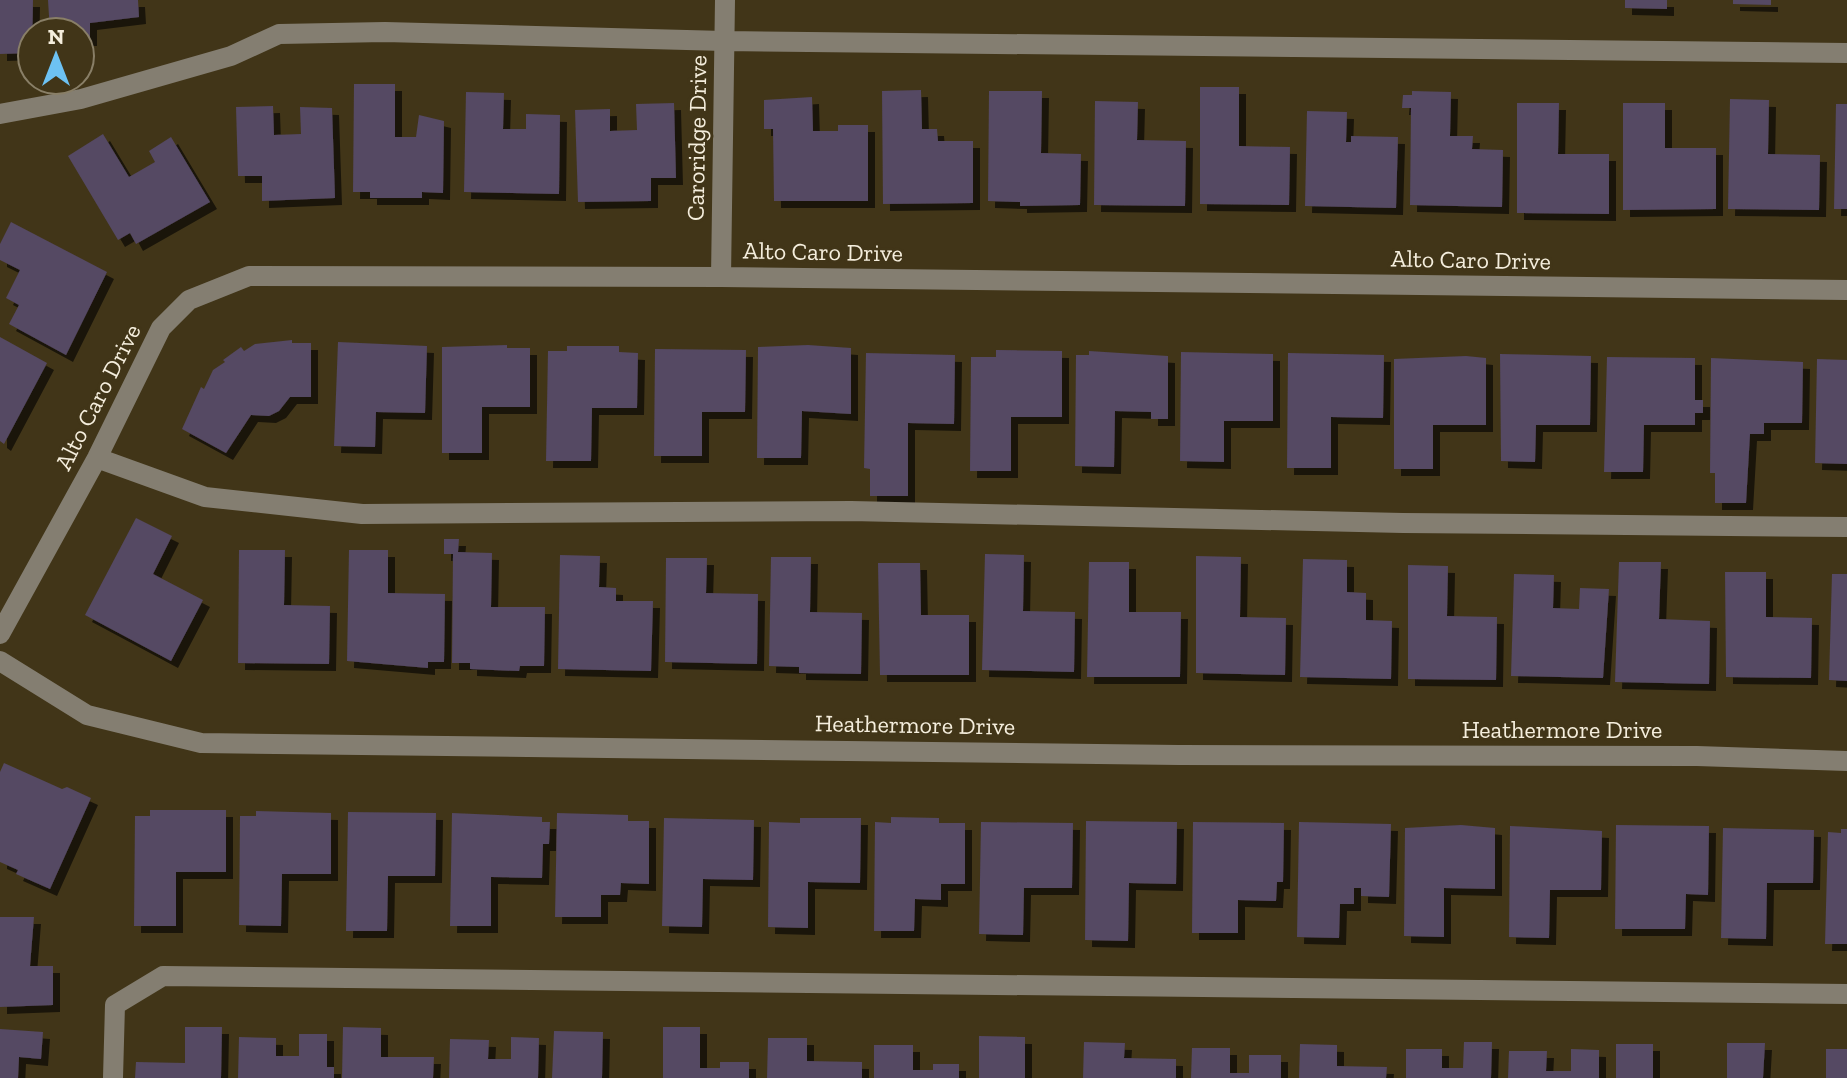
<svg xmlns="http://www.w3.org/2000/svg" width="1847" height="1078" viewBox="0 0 1847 1078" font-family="'Zilla Slab',serif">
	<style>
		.building { fill: #544863; filter: url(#shadow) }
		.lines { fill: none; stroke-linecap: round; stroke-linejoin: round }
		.minor { stroke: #847e71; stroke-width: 20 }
		.labels { text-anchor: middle; stroke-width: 6; stroke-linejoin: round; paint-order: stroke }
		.street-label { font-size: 24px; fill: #f5eedd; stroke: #413518 }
	</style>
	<defs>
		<filter id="shadow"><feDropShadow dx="7" dy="7" stdDeviation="0" flood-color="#0009"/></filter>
	</defs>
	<rect width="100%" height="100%" fill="#413518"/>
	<path class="building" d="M0 0H33L32 53 0 54Z
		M48 0H138L139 17 90 23V39H80V32H50Z
		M1625 0H1667V9L1625 8Z
		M1733 0H1771V5L1733 4Z
		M354 84H395V137H416L419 115 444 121 443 193 422 192V198H370V192H353Z
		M1200 87H1239V146L1290 147 1289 205 1200 204Z
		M921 90 922 129H937L938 141H973V203L883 204 882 91Z
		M989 91H1042L1041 153 1081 154 1080 205 1020 206V202L988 201Z
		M1412 91 1451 92 1450 136H1473L1472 149 1503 150 1502 207 1410 205 1411 108H1402L1403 95H1412Z
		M466 92 504 93 503 129H526V114L560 115 559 194 464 192Z
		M812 97 813 131H838V125H868V201H774L773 129H764V100Z
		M1730 99 1769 100 1768 154 1820 155 1819 210 1728 209Z
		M1095 101 1138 102 1137 140 1186 141 1185 206 1094 205Z
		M674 103 676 178H651V201L578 202 575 110 610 109V131L637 130 636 104Z
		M1517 103H1559L1558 154H1609V214L1517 213Z
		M1623 103H1665V148H1716V209L1623 210Z
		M1836 104H1847V209H1834Z
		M273 106 274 135 301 134 300 107 332 108 335 198 262 201V176H238L236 107Z
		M1307 111 1347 112 1346 142H1351V136L1398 137 1396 208 1305 206Z
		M103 134 129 177 155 162 149 151 171 137 210 202 136 244 130 233 118 240 68 156Z
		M11 222 107 272 66 355 9 324 19 305 6 298 20 270 0 260V244Z
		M0 337 47 363 4 444 0 441Z
		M292 340V343H311V397H290L279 411 269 416 251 415 226 453 182 429 201 387 204 389 213 370 225 362 223 360 241 347 244 351 255 344Z
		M338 342 427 346 425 413 376 412 375 447 334 446Z
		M507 345V348H530V407H482V453H442V347Z
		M808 345 851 348V414L802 411 801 458H757L758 347Z
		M567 346H619V352L638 353 637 408H592L591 461H546L548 351H567Z
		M655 349 746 350 745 412H702V456H654Z
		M996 350 1062 351V417H1011V471H970L971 357H996Z
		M1089 351 1168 356V419H1151V412L1115 411 1114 467 1075 466 1076 355H1089Z
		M1181 352 1273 354V421H1224V462L1180 461Z
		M866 353 955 355 954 424 908 423V496H870V469L864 468Z
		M1288 353 1384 355 1383 418 1331 417V468H1287Z
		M1500 354 1591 356 1590 425H1536L1535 462 1501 461Z
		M1466 356 1486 358V425H1433V469H1394V359Z
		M1607 357 1695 358V400H1703V413H1695V425H1644L1643 472H1604Z
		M1711 358 1803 362 1802 423H1764V434H1750L1746 503H1715V473H1710Z
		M1817 359 1847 360V464L1815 463Z
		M136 518 172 536 153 574 203 600 171 661 85 615Z
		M444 539H459L458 552 492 553 491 607H545L544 666H520L519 671 470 669V663H452L453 554H444Z
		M239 550H285L284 605 330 606 329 664 238 663Z
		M349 550H388V593L445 594 444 662H428V668L347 661Z
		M985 554 1024 555 1023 611 1075 612 1074 672 982 670Z
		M560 555 600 556 599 587 616 588V601H653L651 671 558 669Z
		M1196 556 1241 557 1240 617 1286 618 1285 675 1196 673Z
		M771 557H811L810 612 862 613 861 674 799 673V667L769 666Z
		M666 558H707L706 593 758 594 757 664 665 662Z
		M1303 559 1347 560V592L1366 593V620L1392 621 1391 679 1300 677Z
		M1089 562H1129V612H1181L1180 677H1087Z
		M1619 562H1661L1659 619 1710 621 1709 684 1615 682Z
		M878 563H920L921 615H969V675H880Z
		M1408 565 1448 566 1447 616 1497 617 1496 680 1408 679Z
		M1725 572H1766V617L1812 618 1811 678 1726 677Z
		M1514 574 1554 575 1553 608 1579 609 1580 588 1609 589 1603 678 1511 676Z
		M1832 574H1847V681L1829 680Z
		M4 763 62 789 67 787 91 798 50 889 16 874 18 870 0 862V772Z
		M150 810H226V872H176V926H134L135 816H150Z
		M256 811 331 813V874H282L281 926 239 925 240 816H256Z
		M348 812 436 813 435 876H388L387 931H346Z
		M452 813 542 817V822H550L549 844H543L542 878 491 877V926H450Z
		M557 813 628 815V821H649V884L621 883 620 895H601V917H555Z
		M891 817 939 818V823H965V884H941V900L915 899 914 931H874L875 822 891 823Z
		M664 818 754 820 753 880 703 879 702 927 662 926Z
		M800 818H861L860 883 808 882V928L768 927 769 822 800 823Z
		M1086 821 1177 822 1176 884 1129 883 1128 941 1085 940Z
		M981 822 1073 823 1072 888H1024L1023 935 979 934Z
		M1193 822 1284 823 1283 882H1277L1276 901 1238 900V933H1192Z
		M1299 822 1391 824 1389 897 1361 896V888H1354V904H1340L1339 938 1297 937Z
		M1461 825 1495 828V889L1444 888V937L1404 936 1405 828Z
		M1616 825 1709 826 1708 895 1686 894 1685 929H1615Z
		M1510 826 1602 831 1601 890H1550L1549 938 1509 937Z
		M1723 828 1814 830 1813 883H1767L1766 939 1721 938Z
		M1841 829H1847V944H1825L1828 832 1841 833Z
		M0 917H34L30 966H53V1005L0 1007Z
		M185 1027H222L221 1078H135L136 1062 185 1063Z
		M343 1027 381 1028V1057H434L433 1078H342Z
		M663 1027H700V1068H720V1062H749V1078H663Z
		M0 1029 43 1032 41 1059 19 1057 18 1078H0Z
		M554 1031 603 1032 602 1078H552Z
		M299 1034H327V1067H334V1078H238L239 1037 276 1038V1056H299Z
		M979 1036 1025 1037V1078H979Z
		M511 1037 539 1038 538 1078H449L450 1039 489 1040 488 1059H511Z
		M768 1038H807V1061L862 1062V1078H767Z
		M1084 1042 1125 1043 1124 1058 1176 1059V1078H1083Z
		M1464 1042H1492L1491 1078H1406V1049H1442V1068H1463Z
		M1727 1043H1765L1763 1078H1727Z
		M1300 1044 1337 1045V1066L1387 1067 1386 1078H1299Z
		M1616 1044H1653V1078H1616Z
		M874 1045H913V1070H933V1064H959V1078H874Z
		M1192 1048H1230V1073H1249V1055H1281V1078H1191Z
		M1571 1049 1599 1050V1078H1508L1509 1051H1547L1546 1071H1571Z
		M1826 1049H1847V1078H1826Z"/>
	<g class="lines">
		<path class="minor" d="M0 114 81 99 231 56 279 34 385 32 724 41 1847 53
			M721 277 725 0
			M97 458 205 497 362 514 851 511 1403 523 1847 527
			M0 634 97 458 161 328 189 300 249 276 721 277 1847 290
			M0 661 87 715 201 743 1179 755 1697 756 1847 761
			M113 1078 115 1005 163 976 1847 994"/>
	</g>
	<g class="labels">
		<g class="street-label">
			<text transform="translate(697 138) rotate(-89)" y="8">Caroridge Drive</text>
			<text transform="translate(823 252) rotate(1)" y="8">Alto Caro Drive</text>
			<text transform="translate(1471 260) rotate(1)" y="8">Alto Caro Drive</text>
			<text transform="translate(98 397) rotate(-63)" y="8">Alto Caro Drive</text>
			<text transform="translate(915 725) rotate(1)" y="8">Heathermore Drive</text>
			<text x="1562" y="738">Heathermore Drive</text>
		</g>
	</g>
	<g transform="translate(56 56)"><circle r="38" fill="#413518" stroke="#897f67" stroke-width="2"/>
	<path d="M0-6L14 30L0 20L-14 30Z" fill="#6dc2f3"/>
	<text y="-12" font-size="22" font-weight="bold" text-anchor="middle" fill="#f5eedd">N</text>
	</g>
</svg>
